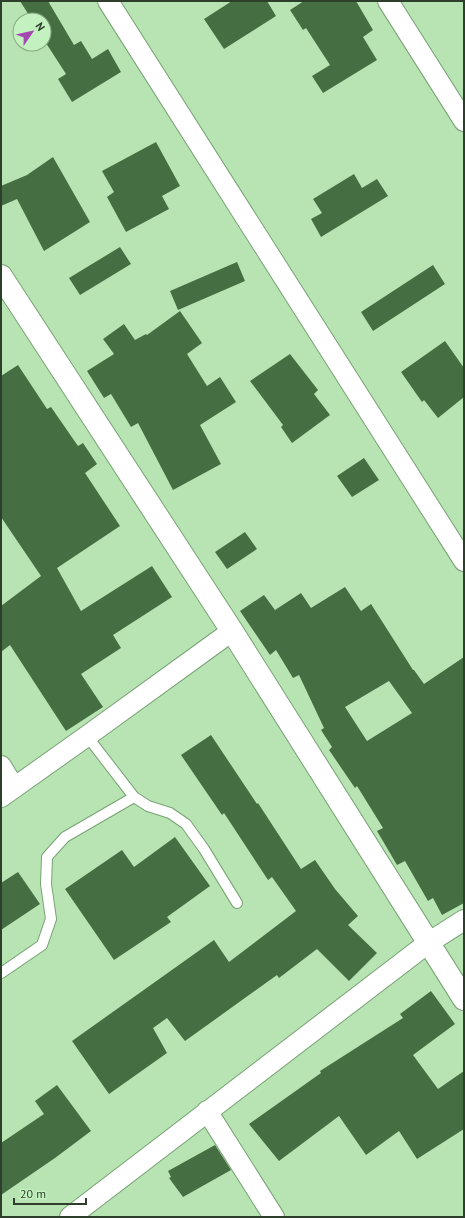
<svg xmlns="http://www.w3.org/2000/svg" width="465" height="1218" viewBox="0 0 465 1218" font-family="'PT Sans',sans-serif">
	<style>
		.building { fill: #466e43; fill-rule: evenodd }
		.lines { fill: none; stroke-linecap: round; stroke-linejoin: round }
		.lane-casing { stroke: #78a274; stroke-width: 12 }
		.street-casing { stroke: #78a274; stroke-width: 22 }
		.secondary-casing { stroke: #78a274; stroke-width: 24 }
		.lane { stroke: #fff; stroke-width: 10 }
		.street { stroke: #fff; stroke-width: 20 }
		.secondary { stroke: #fff; stroke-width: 22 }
	</style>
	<rect width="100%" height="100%" fill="#b8e4b3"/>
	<path class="building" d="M20 1H48L74 45 81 41 92 59 108 49 121 72 72 102 58 79 66 74 44 40V20H32Z
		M232 1H267L276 16 224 49 204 19Z
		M304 1H356L373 30 363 37 377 60 323 93 312 76 330 65 306 28 303 30 290 10Z
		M156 142 180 186 162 196 169 209 126 232 107 197 114 192 102 171Z
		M53 157 90 222 44 251 17 199 1 206V186L27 175Z
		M354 174 362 188 377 179 388 196 321 237 311 219 322 213 313 199Z
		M120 247 131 264 80 295 69 278Z
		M237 262 245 281 178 310 170 291Z
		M433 265 445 284 373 331 361 312Z
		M180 311 202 343 187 354 207 386 220 377 236 402 200 425 221 464 173 490 138 423 131 427 111 394 104 398 87 371 114 354 103 339 124 324 135 340 146 334 147 335Z
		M445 341 464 368V397L438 418 424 400 422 402 401 372Z
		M290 354 318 390 314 394 330 415 292 443 281 427 283 425 250 381Z
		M18 365 47 409 51 407 78 446 83 443 97 464 85 473 120 526 57 568 81 611 152 566 172 597 113 635 121 648 81 674 103 707 66 731 10 645 1 652V606L41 576 1 517V376Z
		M364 458 379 480 352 497 337 476Z
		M245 532 257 549 227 569 215 552Z
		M345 587 361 611 371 604 413 670H414L424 684 464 657V903L442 915 433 898 428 901 405 861 397 865 377 831 383 828 357 786 355 788 329 750 332 747 321 730 324 728 299 675 293 678 276 650 270 655 240 611 264 595 275 610 301 593 311 608ZM389 681 412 713 367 741 345 707Z
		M211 735 257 804 258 803 301 869 315 860 335 889 358 916 348 925 377 953 349 981 317 949 279 978 277 975 185 1041 167 1018 153 1028 167 1053 109 1094 72 1041 214 940 229 962 296 911 272 877 268 880 224 813 222 815 181 755Z
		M175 837 210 886 167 917 171 922 114 960 65 889 122 850 134 867Z
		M18 872 40 904 1 930V883Z
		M431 991 455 1024 413 1055 438 1089 464 1071V1129L417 1159 399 1131 366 1155 339 1116 279 1161 249 1124 321 1073 320 1071 403 1018 400 1014Z
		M57 1085 91 1131 55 1158 1 1195V1143L44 1114 35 1101Z
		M215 1145 231 1170 183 1197 169 1178 171 1177 168 1171Z"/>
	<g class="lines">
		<defs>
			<path id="lane" d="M87 736 134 797 148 806 170 813 186 824 204 849 237 903
				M1 973 42 945 51 919 46 884 47 857 65 837 134 797"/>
			<path id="street" d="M108 1 464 561
				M388 1 464 121
				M1 766 14 787
				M1 797 87 736 232 631
				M207 1111 274 1217
				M70 1217 428 943 464 920"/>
			<path id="secondary" d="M1 276 232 631 464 999"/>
		</defs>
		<use href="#lane" class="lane-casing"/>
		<use href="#street" class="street-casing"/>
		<use href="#secondary" class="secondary-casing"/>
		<use href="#lane" class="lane"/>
		<use href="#street" class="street"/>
		<use href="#secondary" class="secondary"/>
	</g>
	<rect width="465" height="1218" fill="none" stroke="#2d3f2b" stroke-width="4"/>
	<g transform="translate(32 32) rotate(56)"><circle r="19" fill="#c4f1c0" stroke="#88aa84"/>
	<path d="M0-3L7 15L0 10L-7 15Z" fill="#a448b2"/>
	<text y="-6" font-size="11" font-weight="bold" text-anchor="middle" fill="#2d3f2b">N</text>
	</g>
	<path d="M14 1198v6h72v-6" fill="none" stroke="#2d3f2b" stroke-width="2"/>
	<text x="20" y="1198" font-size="12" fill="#2d3f2b" stroke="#c4f1c0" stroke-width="3" paint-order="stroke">20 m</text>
</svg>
